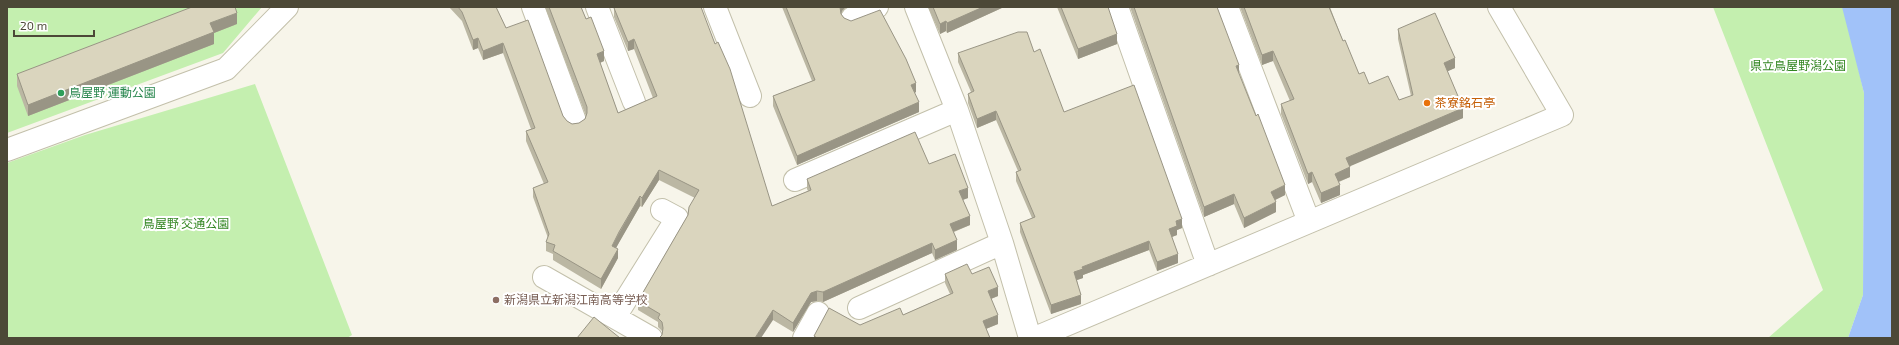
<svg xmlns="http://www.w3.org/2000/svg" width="1899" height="345" viewBox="0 0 1899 345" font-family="'Exo 2','Noto Sans JP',sans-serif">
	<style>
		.green { fill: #c4efaf }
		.water { fill: #a1c2f9 }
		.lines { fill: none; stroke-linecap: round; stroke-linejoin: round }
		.street-casing { stroke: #c3c0ab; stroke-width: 24 }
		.street { stroke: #fff; stroke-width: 22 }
		.wall { fill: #bbb7a3 }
		.shaded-wall { fill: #999585 }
		.building { fill: #dad5be; stroke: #999585 }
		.leisure-dot { fill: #2e9e5b; stroke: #fff; stroke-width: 1.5 }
		.food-dot { fill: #e8710a; stroke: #fff; stroke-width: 1.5 }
		.education-dot { fill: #8d6e63; stroke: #fff; stroke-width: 1.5 }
		.labels { text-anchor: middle; stroke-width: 4; stroke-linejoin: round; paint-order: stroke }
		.park-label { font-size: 12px; fill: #338622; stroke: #fff }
		.leisure-label { font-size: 12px; fill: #27864d; stroke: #fff; text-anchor: start }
		.food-label { font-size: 12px; fill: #c56008; stroke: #fff; text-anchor: start }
		.education-label { font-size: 12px; fill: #785e54; stroke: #fff; text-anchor: start }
	</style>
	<rect width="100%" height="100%" fill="#f7f5ea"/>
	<path class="green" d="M7 7H262L223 53 7 133Z
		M1713 7H1844L1864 93 1863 295 1848 338H1768L1823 290Z
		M255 84 352 335 347 338H7V163L85 135Z"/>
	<path class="water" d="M1842 7H1892V338H1848L1863 295 1864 93Z"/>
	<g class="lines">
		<defs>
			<path id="street" d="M533 7 575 121
				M597 7 634 102
				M715 7 750 96
				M916 7 957 110 1002 243 1030 338
				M1117 7 1208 265
				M1227 7 1309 222
				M852 18 877 7
				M7 150 226 69 287 7
				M795 180 957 110
				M544 277 651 338
				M859 308 1002 243
				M615 317 677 218 662 210
				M804 338 818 313
				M1035 338 1562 115 1499 7"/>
		</defs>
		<use href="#street" class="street-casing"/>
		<use href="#street" class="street"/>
	</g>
	<path class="wall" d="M449 7H496L506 28 563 116 567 121 572 124 579 123 585 119 586 116 545 7H581L586 19 604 61 600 63 618 113 653 98 634 49 628 51 614 17V8L772 206 808 191 807 189V179L929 164 968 198 963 200 970 225 954 232 957 250 935 260 932 253 823 302 817 301 811 302 793 332 773 320 662 335V331L658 327V322L638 310V301L688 215 695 198 659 180 642 207 640 206 619 242 616 248 618 258 601 289 553 260V254L546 251V242L548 238 533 197V188L544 184 526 141V131L531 129 503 53 483 60 478 48 473 50 462 21Z
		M782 7H846L842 11 841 14 844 18 916 92 914 93 919 112 797 165 773 106V96L812 81Z
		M928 7H1004L947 33 946 31 940 34Z
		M1057 7H1108L1117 44 1078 59Z
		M1130 7H1217L1239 75 1285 195 1275 200 1276 212 1244 228 1234 204 1204 217Z
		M1240 7H1331H1330L1343 41 1359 74 1369 84 1399 100 1411 96 1398 39V29L1455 68 1447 71 1463 118 1349 166 1350 177 1339 182 1340 195 1321 203 1312 182 1308 184 1281 114V104L1290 101 1273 61 1262 65Z
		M237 24 214 33V44L28 116 17 86V74Z
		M1034 52 1064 112 1182 228 1177 230V235L1172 237 1178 263 1157 271 1149 250 1083 275V278L1077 280 1081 304 1051 314 1020 232V223L1032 218 1016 181V172L1018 171 996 120 977 128 968 103V94L971 92 958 62V53Z
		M945 274H972L998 296 991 299 998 324 986 329 990 338H814V336L903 315 950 294 945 283Z"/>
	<path class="shaded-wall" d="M840 7H846L842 11 840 17Z
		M983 7H1004L947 33V23Z
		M237 13V24L214 33V44L28 116V105L210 23Z
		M946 21V31L940 34V24Z
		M1117 34V44L1078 59V49Z
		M478 38V48L473 50V40Z
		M634 39V49L628 51V42Z
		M503 43V53L483 60V51Z
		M604 51V61L597 64V54Z
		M1273 51V61L1262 65V55Z
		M1455 58V68L1444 73V63Z
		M1239 65V75L1236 66Z
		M916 83V92L911 95V85Z
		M919 102V112L797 165V156Z
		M1463 108V118L1346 168V158Z
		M996 111V120L977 128V119Z
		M1350 167V177L1335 183V174Z
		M659 170V180L642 207V198Z
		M1312 172V182L1308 184V174Z
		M1285 185V195L1271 202V192Z
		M1340 185V195L1321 203V193Z
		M968 188V198L959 201V191Z
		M1234 194V204L1204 217V207Z
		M640 196V206L612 255V246Z
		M1276 202V212L1244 228V218Z
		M970 216V225L950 233V224Z
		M1182 219V228L1177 230V235L1169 238V229L1176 221Z
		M957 240V250L935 260V250Z
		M1149 241V250L1083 275V278L1074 281V272L1082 267Z
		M932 243V253L823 302V292Z
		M618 249V258L601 289V279Z
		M1178 254V263L1157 271V262Z
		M998 287V296L988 300V291Z
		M817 291V301L811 302 793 332V323L811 293Z
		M1081 295V304L1051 314V305Z
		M773 310V320L761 338H755Z
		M998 315V324L983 330V321Z"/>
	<path class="building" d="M192 7H235L237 13 210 23 214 32 28 105 17 74Z
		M458 7H496L506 28 528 20 563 116 567 121 572 124 579 123 585 119 587 113V107L549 7H581L586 19 591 17 604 51 597 54 618 113 657 96 634 39 628 42 614 8 617 7H701L715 44 718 42 730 69 772 206 811 190 807 179 915 132 929 164 955 154 968 188 959 191 970 216 950 224 957 240 935 250 932 243 823 292 817 291 811 293 793 323 773 310 755 338H659L662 335 663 328 662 322 658 318 660 314 638 301 688 215 689 207 699 190 659 170 642 198 640 196 619 232 612 246 618 249 601 279 553 251 555 245 546 242 549 234 533 188 548 182 526 131 535 128 503 43 483 51 478 38 473 40 462 12Z
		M786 7H840L841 14 844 18 851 21 880 10 906 59 916 83 911 85 919 102 797 156 773 96 815 80Z
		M933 7H983L947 23 946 21 940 24Z
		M1061 7H1108L1117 34 1078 49Z
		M1134 7H1217L1239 65 1236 66 1256 116 1258 114 1285 185 1271 192 1276 202 1244 218 1234 194 1204 207Z
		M1244 7H1329L1343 41 1345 40 1359 74 1364 72 1369 84 1388 76 1399 100 1413 95 1398 29 1435 13 1455 58 1444 63 1463 108 1346 158 1350 167 1335 174 1340 185 1321 193 1312 172 1308 174 1281 104 1294 99 1273 51 1262 55Z
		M1018 32H1027L1034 52 1040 49 1064 112 1134 85 1182 219 1176 221 1177 226 1169 229 1178 254 1157 262 1149 241 1082 267 1083 269 1074 272 1081 295 1051 305 1020 223 1035 217 1016 172 1021 170 996 111 977 119 968 94 974 91 958 53Z
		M967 264 972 274 989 267 998 287 988 291 998 315 983 321 990 338H817L814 336 829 308 860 325 900 308 903 315 953 293 945 274Z
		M594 317 620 338H577Z"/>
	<circle class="leisure-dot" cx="61" cy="93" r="4"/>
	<circle class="food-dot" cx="1427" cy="103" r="4"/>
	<circle class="education-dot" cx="496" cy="300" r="4"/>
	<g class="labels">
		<g class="park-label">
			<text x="1798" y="70">県立鳥屋野潟公園</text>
			<text x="186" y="228">鳥屋野 交通公園</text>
		</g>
		<g class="leisure-label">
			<text x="69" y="97">鳥屋野 運動公園</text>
		</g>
		<g class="food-label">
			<text x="1435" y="107">茶寮銘石亭</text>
		</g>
		<g class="education-label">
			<text x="504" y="304">新潟県立新潟江南高等学校</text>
		</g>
	</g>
	<rect width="1899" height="345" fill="none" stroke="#4c4837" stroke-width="16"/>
	<path d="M14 30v6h80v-6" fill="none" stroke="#4c4837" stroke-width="2"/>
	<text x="20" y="30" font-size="12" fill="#4c4837" stroke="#ffffff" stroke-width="3" paint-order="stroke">20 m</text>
</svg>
